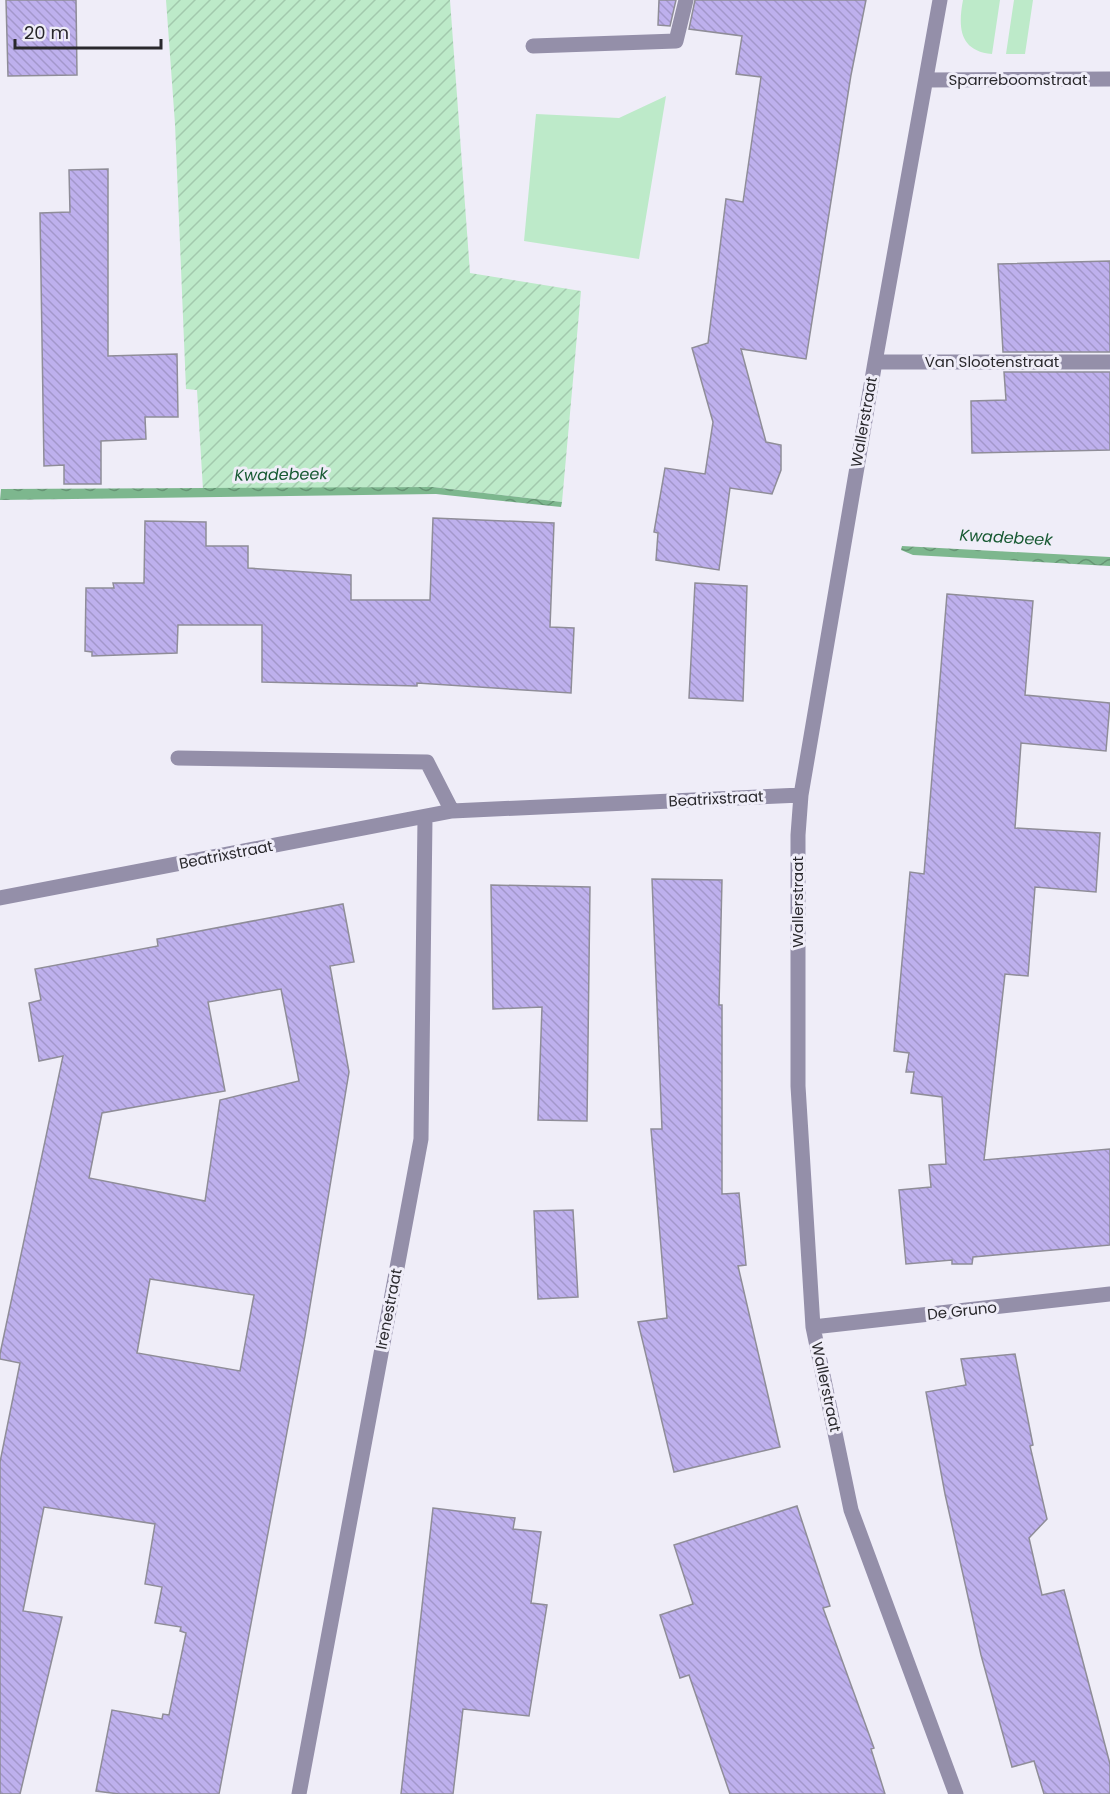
<svg xmlns="http://www.w3.org/2000/svg" width="1110" height="1794" viewBox="0 0 1110 1794" font-family="Poppins,sans-serif">
	<style>
		.green { fill: #bdeac9 }
		.garden { fill: url(#garden-furrows) }
		.water { fill: url(#water-waves) }
		.building { fill: url(#building-back-hatch); stroke: #8f8d98; stroke-width: 1.5; fill-rule: evenodd }
		.lines { fill: none; stroke-linecap: round; stroke-linejoin: round }
		.lane { stroke: #948fa9; stroke-width: 15 }
		.street { stroke: #948fa9; stroke-width: 15 }
		.labels { text-anchor: middle; stroke-width: 6; stroke-linejoin: round; paint-order: stroke }
		.street-label { font-size: 15px; fill: #29282c; stroke: #efedf8 }
		.water-label { font-size: 16px; font-style: italic; fill: #185a33; stroke: #efedf8 }
	</style>
	<defs>
		<pattern id="garden-furrows" width="10" height="10" patternUnits="userSpaceOnUse" patternTransform="scale(1.5)"><rect width="10" height="10" fill="#bdeac9"/><path d="M-1 1l2-2M0 10L10 0M9 11l2-2" fill="none" stroke="#a2c9ad"/></pattern>
		<pattern id="water-waves" width="16" height="10" patternUnits="userSpaceOnUse" patternTransform="scale(1.5)"><rect width="16" height="10" fill="#7db78e"/><path d="M0 5q4-4 8 0t8 0" fill="none" stroke="#669574"/></pattern>
		<pattern id="building-back-hatch" width="6" height="6" patternUnits="userSpaceOnUse" patternTransform="scale(1.5)"><rect width="6" height="6" fill="#beb0ed"/><path d="M-1 5l2 2M0 0l6 6M5-1l2 2" fill="none" stroke="#a397cb"/></pattern>
	</defs>
	<rect width="100%" height="100%" fill="#efedf8"/>
	<path class="green" d="M963 0H1000L992 54C959 51 958 27 963 0Z
		M1014 0H1033L1025 54H1006Z
		M666 96 639 259 524 241 536 114 619 118Z"/>
	<path class="garden" d="M166 0H450L470 273 581 291 562 502 433 487 203 490 197 390 186 389 175 124Z"/>
	<path class="water" d="M433 487 562 502 561 507 436 494 0 500 1 489Z
		M902 546 1110 557V566L913 555 901 550Z"/>
	<path class="building" d="M6 0H76L77 75 8 76Z
		M659 0H676L670 26 658 25Z
		M695 0H866L851 75 806 359 741 349 766 442 781 445V470L772 494 730 488 719 570 656 560 658 533 654 532 665 468 705 474 713 422 692 348 708 343 726 199 743 202 761 77 736 74 742 36 689 29Z
		M108 169V356L177 354 178 417H145L146 439 101 441V484H64V465L44 466 40 213 70 212 69 170Z
		M1110 261V352H1003L998 264Z
		M1004 372H1110V450L972 453 971 401 1006 400Z
		M433 518 554 523 550 627 574 628 571 693 417 683V686L262 682V625H178L177 653 92 656V652L85 651 86 588H114L113 583H144L145 521 206 522V546H248V568L351 575V600H430Z
		M695 583 747 586 743 701 689 698Z
		M947 594 1033 601 1025 695 1110 703 1106 751 1021 743 1015 828 1100 833 1096 892 1035 887 1028 976 1005 974 984 1160 1110 1149V1245L973 1257 972 1264H952V1260L906 1264 899 1190 931 1187 929 1165 946 1164 942 1097 911 1093 914 1072H906L909 1053 894 1051 910 872 924 874Z
		M652 879 722 880 719 1005H722V1194L739 1193 746 1265 738 1266 780 1447 674 1472 638 1322 667 1318 651 1129H662Z
		M491 885 590 887 587 1121 538 1120 542 1007 493 1009Z
		M343 904 354 962 330 966 349 1072 305 1336 219 1794H119L96 1791 112 1710 162 1719 163 1714 169 1715 186 1633 180 1631 181 1627 155 1623 162 1587 145 1584 155 1524 44 1507 23 1611 62 1617 20 1794H0V1462L20 1363 0 1359V1354L63 1056 39 1061 29 1003 41 1000 35 969 158 946 157 939ZM281 989 299 1081 220 1100 205 1201 89 1178 102 1113 225 1091 208 1002ZM150 1279 254 1295 240 1371 137 1353Z
		M573 1210 578 1297 538 1299 534 1211Z
		M1015 1354 1033 1445 1030 1446 1047 1519 1029 1538 1042 1595 1064 1590 1110 1764V1794H1044L1034 1761 1012 1767 981 1655 945 1494 926 1392 966 1385 961 1359Z
		M797 1506 830 1606 823 1608 874 1748 871 1749 885 1794H730L689 1675 680 1678 660 1615 693 1604 674 1545Z
		M433 1508 515 1518 513 1529 541 1532 531 1603 547 1605 529 1716 463 1709 453 1794H401Z"/>
	<g class="lines">
		<path class="lane" d="M533 46 676 41 686 0"/>
		<path class="street" d="M940 0 875 362 801 795 798 835V1086L813 1327 851 1510 956 1794
			M927 80 1110 79
			M875 362H1110
			M178 758 427 762 452 811
			M0 898 452 811 801 795
			M813 1327 1110 1294
			M299 1794 421 1139 425 818"/>
	</g>
	<g class="labels">
		<g class="street-label">
			<text x="1018" y="85">Sparreboomstraat</text>
			<text x="992" y="367">Van Slootenstraat</text>
			<text transform="translate(864 422) rotate(-80)" y="5">Wallerstraat</text>
			<text transform="translate(716 799) rotate(-3)" y="5">Beatrixstraat</text>
			<text transform="translate(226 855) rotate(-11)" y="5">Beatrixstraat</text>
			<text transform="translate(798 902) rotate(-90)" y="5">Wallerstraat</text>
			<text transform="translate(389 1309) rotate(-79)" y="5">Irenestraat</text>
			<text transform="translate(962 1311) rotate(-6)" y="5">De Gruno</text>
			<text transform="translate(826 1387) rotate(78)" y="5">Wallerstraat</text>
		</g>
		<g class="water-label">
			<text transform="translate(281 474) rotate(-1)" y="6">Kwadebeek</text>
			<text transform="translate(1006 537) rotate(3)" y="6">Kwadebeek</text>
		</g>
	</g>
	<path d="M15 39v9h146v-9" fill="none" stroke="#29282c" stroke-width="3"/>
	<text x="24" y="39" font-size="18" fill="#29282c" stroke="#efedf8" stroke-width="4.5" paint-order="stroke">20 m</text>
</svg>
